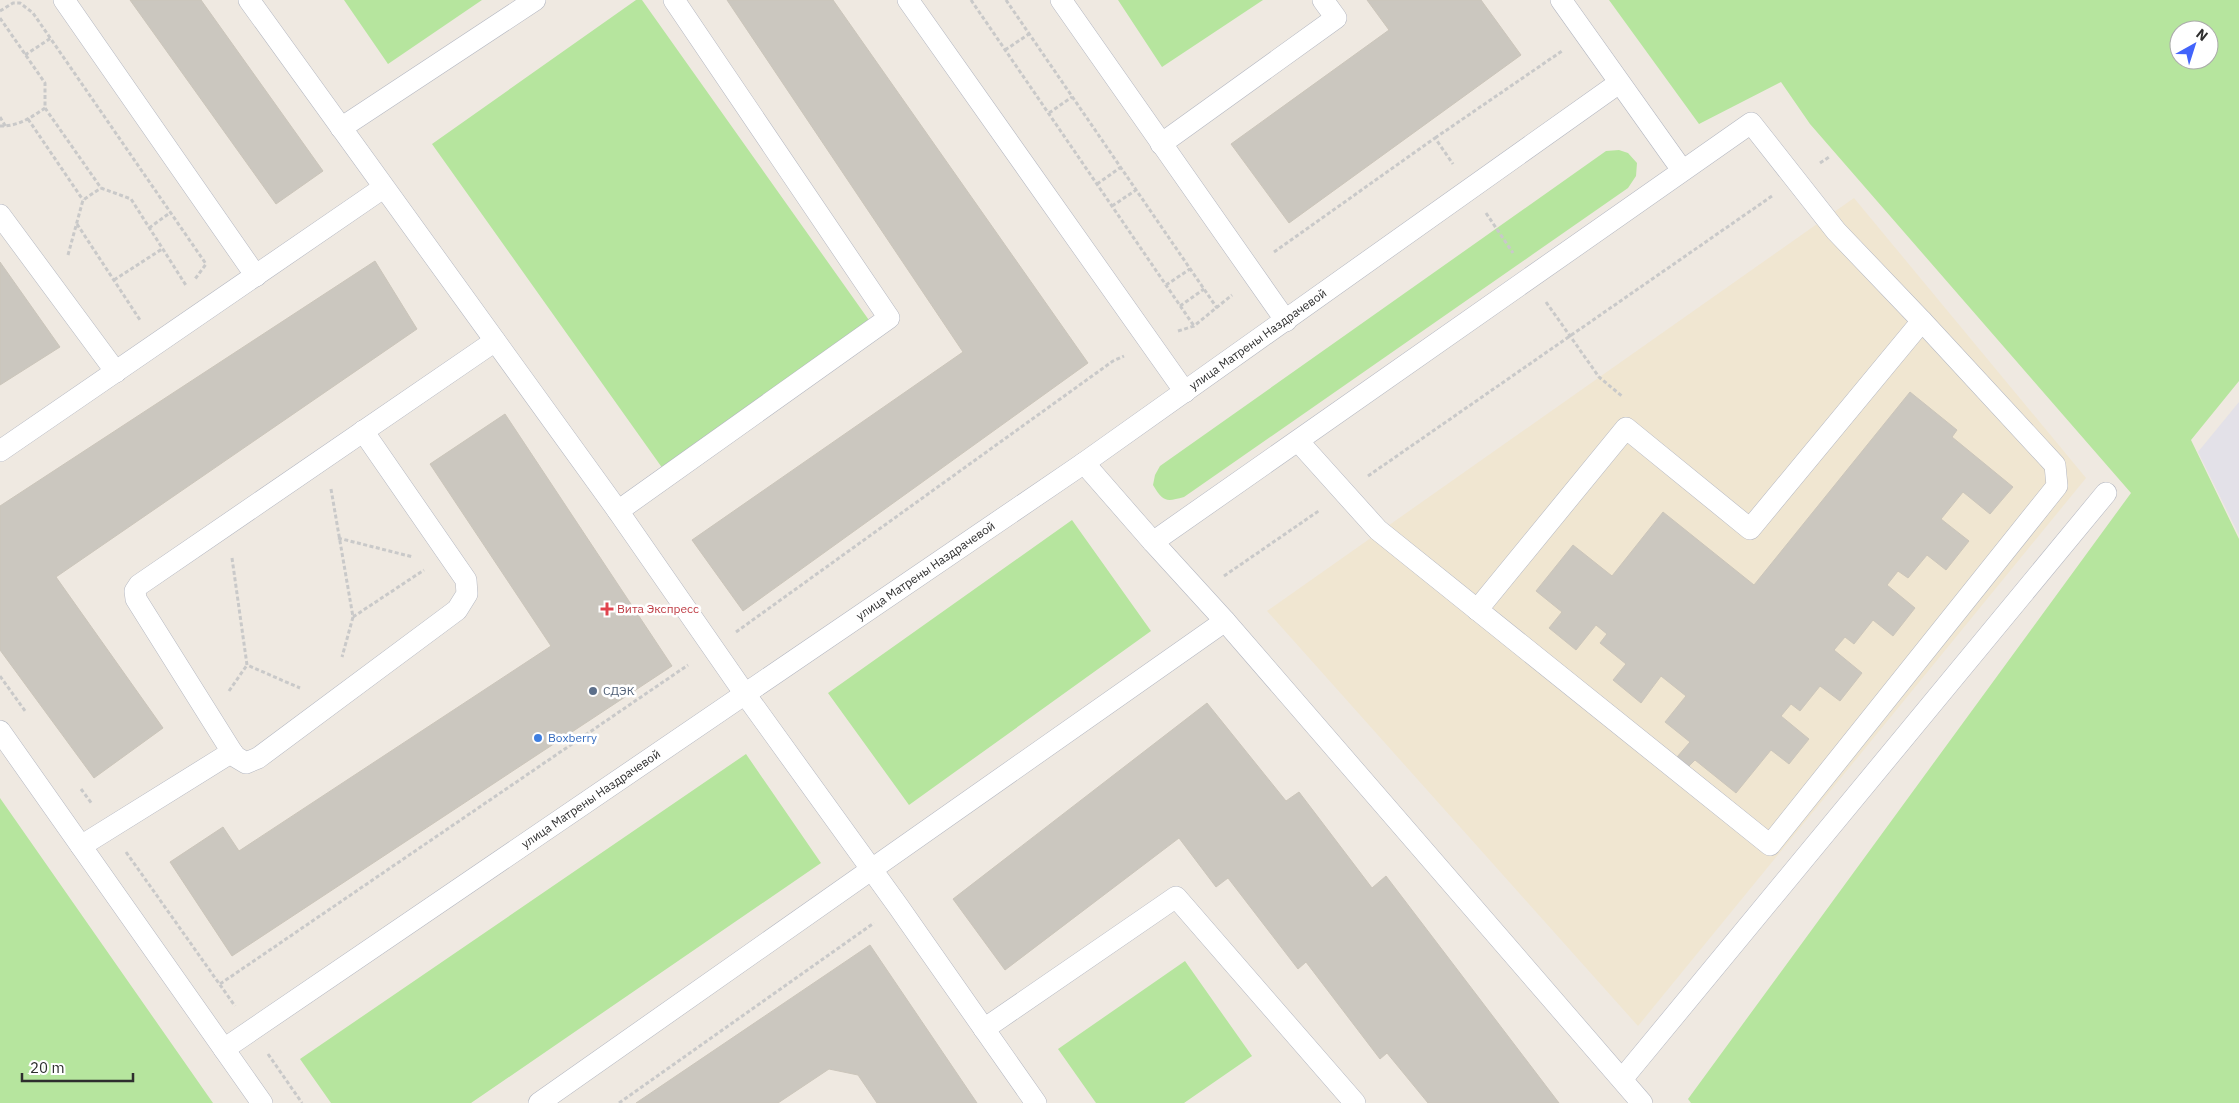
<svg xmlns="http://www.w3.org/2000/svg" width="2239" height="1103" viewBox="0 0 2239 1103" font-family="'IBM Plex Sans',sans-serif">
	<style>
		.industrial { fill: #e3e1e8 }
		.education { fill: #f0e6d1 }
		.green { fill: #b6e59e; fill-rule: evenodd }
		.building { fill: #cbc7bf; stroke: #cbc5ba }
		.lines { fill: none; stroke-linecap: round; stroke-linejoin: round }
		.service-casing { stroke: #b4b7c1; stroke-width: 22 }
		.path { stroke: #c9c9c9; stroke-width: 3; stroke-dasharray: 4 2.5; stroke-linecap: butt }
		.service { stroke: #fff; stroke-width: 21 }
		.health-dot { fill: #e0444e; stroke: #fff; stroke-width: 2 }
		.service-dot { fill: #5c6f8a; stroke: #fff; stroke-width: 2 }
		.shop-dot { fill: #3f7fe0; stroke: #fff; stroke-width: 2 }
		.labels { text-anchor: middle; stroke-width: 5; stroke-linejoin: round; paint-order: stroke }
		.street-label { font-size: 12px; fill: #2e2e2e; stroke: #fff }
		.health-label { font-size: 12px; fill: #be3a42; stroke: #fff; text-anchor: start }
		.service-label { font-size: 12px; fill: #4e5e75; stroke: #fff; text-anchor: start }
		.shop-label { font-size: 12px; fill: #366cbe; stroke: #fff; text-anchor: start }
	</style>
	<rect width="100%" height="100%" fill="#efe9e1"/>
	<path class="industrial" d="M2239 402V535L2198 452Z"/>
	<path class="education" d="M1854 198 2086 478 1638 1026 1267 611Z"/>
	<path class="green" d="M344 0H482L388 64Z
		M636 0H642L871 323 663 469 432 144Z
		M1118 0H1263L1162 67Z
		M1609 0H2239V381L2191 440 2239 539V1103H1691L1688 1099 2131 493 1810 124 1781 82 1699 124ZM2179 30H2209V60H2179Z
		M1619 150 1628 153 1637 163 1636 176 1628 188 1184 497C1166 502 1163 502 1153 485L1155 475 1160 466 1606 151Z
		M1072 520 1151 631 909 805 828 693Z
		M746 754 821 863 471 1103H331L300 1059Z
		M0 798 213 1103H0Z
		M1185 961 1252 1056 1184 1103H1096L1058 1049Z"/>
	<path class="building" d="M130 0H201L323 171 276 204Z
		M727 0H833L1088 363 743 611 692 540 963 352Z
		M1367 0H1481L1521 55 1289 223 1231 144 1389 30Z
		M375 261 417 329 56 577 163 728 94 778 0 650V506Z
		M0 262 60 347 0 385Z
		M1910 392 1957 430 1952 437 2013 487 1990 514 1963 492 1941 519 1969 541 1946 570 1927 555 1908 578 1898 571 1887 585 1915 608 1893 636 1873 620 1854 644 1845 637 1834 650 1862 673 1840 701 1820 686 1800 711 1791 704 1781 716 1809 739 1789 764 1771 750 1736 793 1695 760 1689 766 1677 757 1690 742 1665 722 1686 696 1661 676 1641 703 1613 680 1626 664 1600 643 1607 634 1596 625 1576 650 1549 628 1562 612 1536 591 1573 545 1612 576 1663 512 1754 585Z
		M505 414 672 666 232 956 170 862 223 827 239 851 551 646 430 464Z
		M1207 703 1286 801 1299 792 1372 888 1386 876 1559 1103H1428L1387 1053 1380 1059 1306 962 1298 969 1228 878 1216 887 1179 838 1005 970 953 899Z
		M870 945 977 1103H877L858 1075 829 1069 778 1103H636Z"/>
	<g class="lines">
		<defs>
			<g id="service">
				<path d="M64 0 256 276"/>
				<path d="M249 0 618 511 745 694 898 906 1036 1103"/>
				<path d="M908 0 1185 392"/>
				<path d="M1061 0 1286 321"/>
				<path d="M1561 0 1682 170"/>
				<path d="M341 128 535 0"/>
				<path d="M1161 144 1336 18 1323 0"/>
				<path d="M0 215 116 372"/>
				<path d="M1298 441 1378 530 1770 845 2057 486 2055 465 1922 321 1836 231 1751 123 1153 542 1225 621 1642 1103"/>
				<path d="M0 451 383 188"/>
				<path d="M1084 463 1153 542"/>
				<path d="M618 511 889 318 674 0"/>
				<path d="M1477 610 1626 428 1750 529 1922 321"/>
				<path d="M0 731 262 1103"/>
				<path d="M232 752 236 757 246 763 258 758 457 610 467 594 466 580 363 431"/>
				<path d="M81 846 232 752 136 599 135 591 139 585 495 341"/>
				<path d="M984 1029 1176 897 1355 1103"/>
				<path id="s1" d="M224 1049 1084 463 1619 83"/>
				<path d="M1623 1078 2106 493"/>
				<path d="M539 1103 1225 621"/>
			</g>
		</defs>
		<use href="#service" class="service-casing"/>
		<path class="path" d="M971 0 1194 326
			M1006 0 1217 308
			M0 11 13 3H20L33 13 206 264 195 279
			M0 18 45 83V108L101 188 131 199 187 287
			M1005 50 1029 34
			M25 55 51 38
			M1049 113 1072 97
			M0 117 6 127
			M28 119 83 200
			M0 126C17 127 32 117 45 108
			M1435 138 1562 51
			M1820 163 1829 157
			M1097 184 1121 167
			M1112 206 1136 190
			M1486 213 1513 253
			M77 224 140 320
			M149 228 171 212
			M1274 252 1435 138 1453 164
			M68 255 83 200 101 188
			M114 280 162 249
			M1166 285 1190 269
			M1546 302 1599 377 1623 397
			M1180 306 1204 289
			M1178 331 1194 326 1232 295
			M1368 476 1772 196
			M331 489 353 617 342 657
			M338 538 413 557
			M232 558 247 665 300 688
			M1224 576 1320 510
			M353 617 424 570
			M736 632 1113 361 1124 356
			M0 676 25 711
			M229 691 247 665
			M81 789 92 804
			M126 852 235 1006
			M220 984 688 665
			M268 1054 302 1103
			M619 1103 874 923"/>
		<use href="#service" class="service"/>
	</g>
	<path class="health-dot" d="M604.5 601.5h5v5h5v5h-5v5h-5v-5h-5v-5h5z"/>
	<circle class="service-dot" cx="593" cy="691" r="5"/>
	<circle class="shop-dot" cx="538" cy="738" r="5"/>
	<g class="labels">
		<g class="street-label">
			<text dy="4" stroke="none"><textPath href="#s1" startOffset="1254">улица Матрены Наздрачевой</textPath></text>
			<text dy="4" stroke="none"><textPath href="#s1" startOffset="849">улица Матрены Наздрачевой</textPath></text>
			<text dy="4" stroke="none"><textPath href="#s1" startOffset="444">улица Матрены Наздрачевой</textPath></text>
		</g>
		<g class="health-label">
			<text x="617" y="613">Вита Экспресс</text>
		</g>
		<g class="service-label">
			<text x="603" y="695">СДЭК</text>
		</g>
		<g class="shop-label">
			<text x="548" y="742">Boxberry</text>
		</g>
	</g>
	<g transform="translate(2194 45) rotate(39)"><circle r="24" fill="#ffffff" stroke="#ababab"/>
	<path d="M0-4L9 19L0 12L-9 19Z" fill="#4264fb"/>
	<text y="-8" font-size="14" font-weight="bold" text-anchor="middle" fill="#2e2e2e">N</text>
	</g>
	<path d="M22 1073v8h111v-8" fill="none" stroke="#2e2e2e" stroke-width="2.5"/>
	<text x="30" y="1073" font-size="15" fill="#2e2e2e" stroke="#ffffff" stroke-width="4" paint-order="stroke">20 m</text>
</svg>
